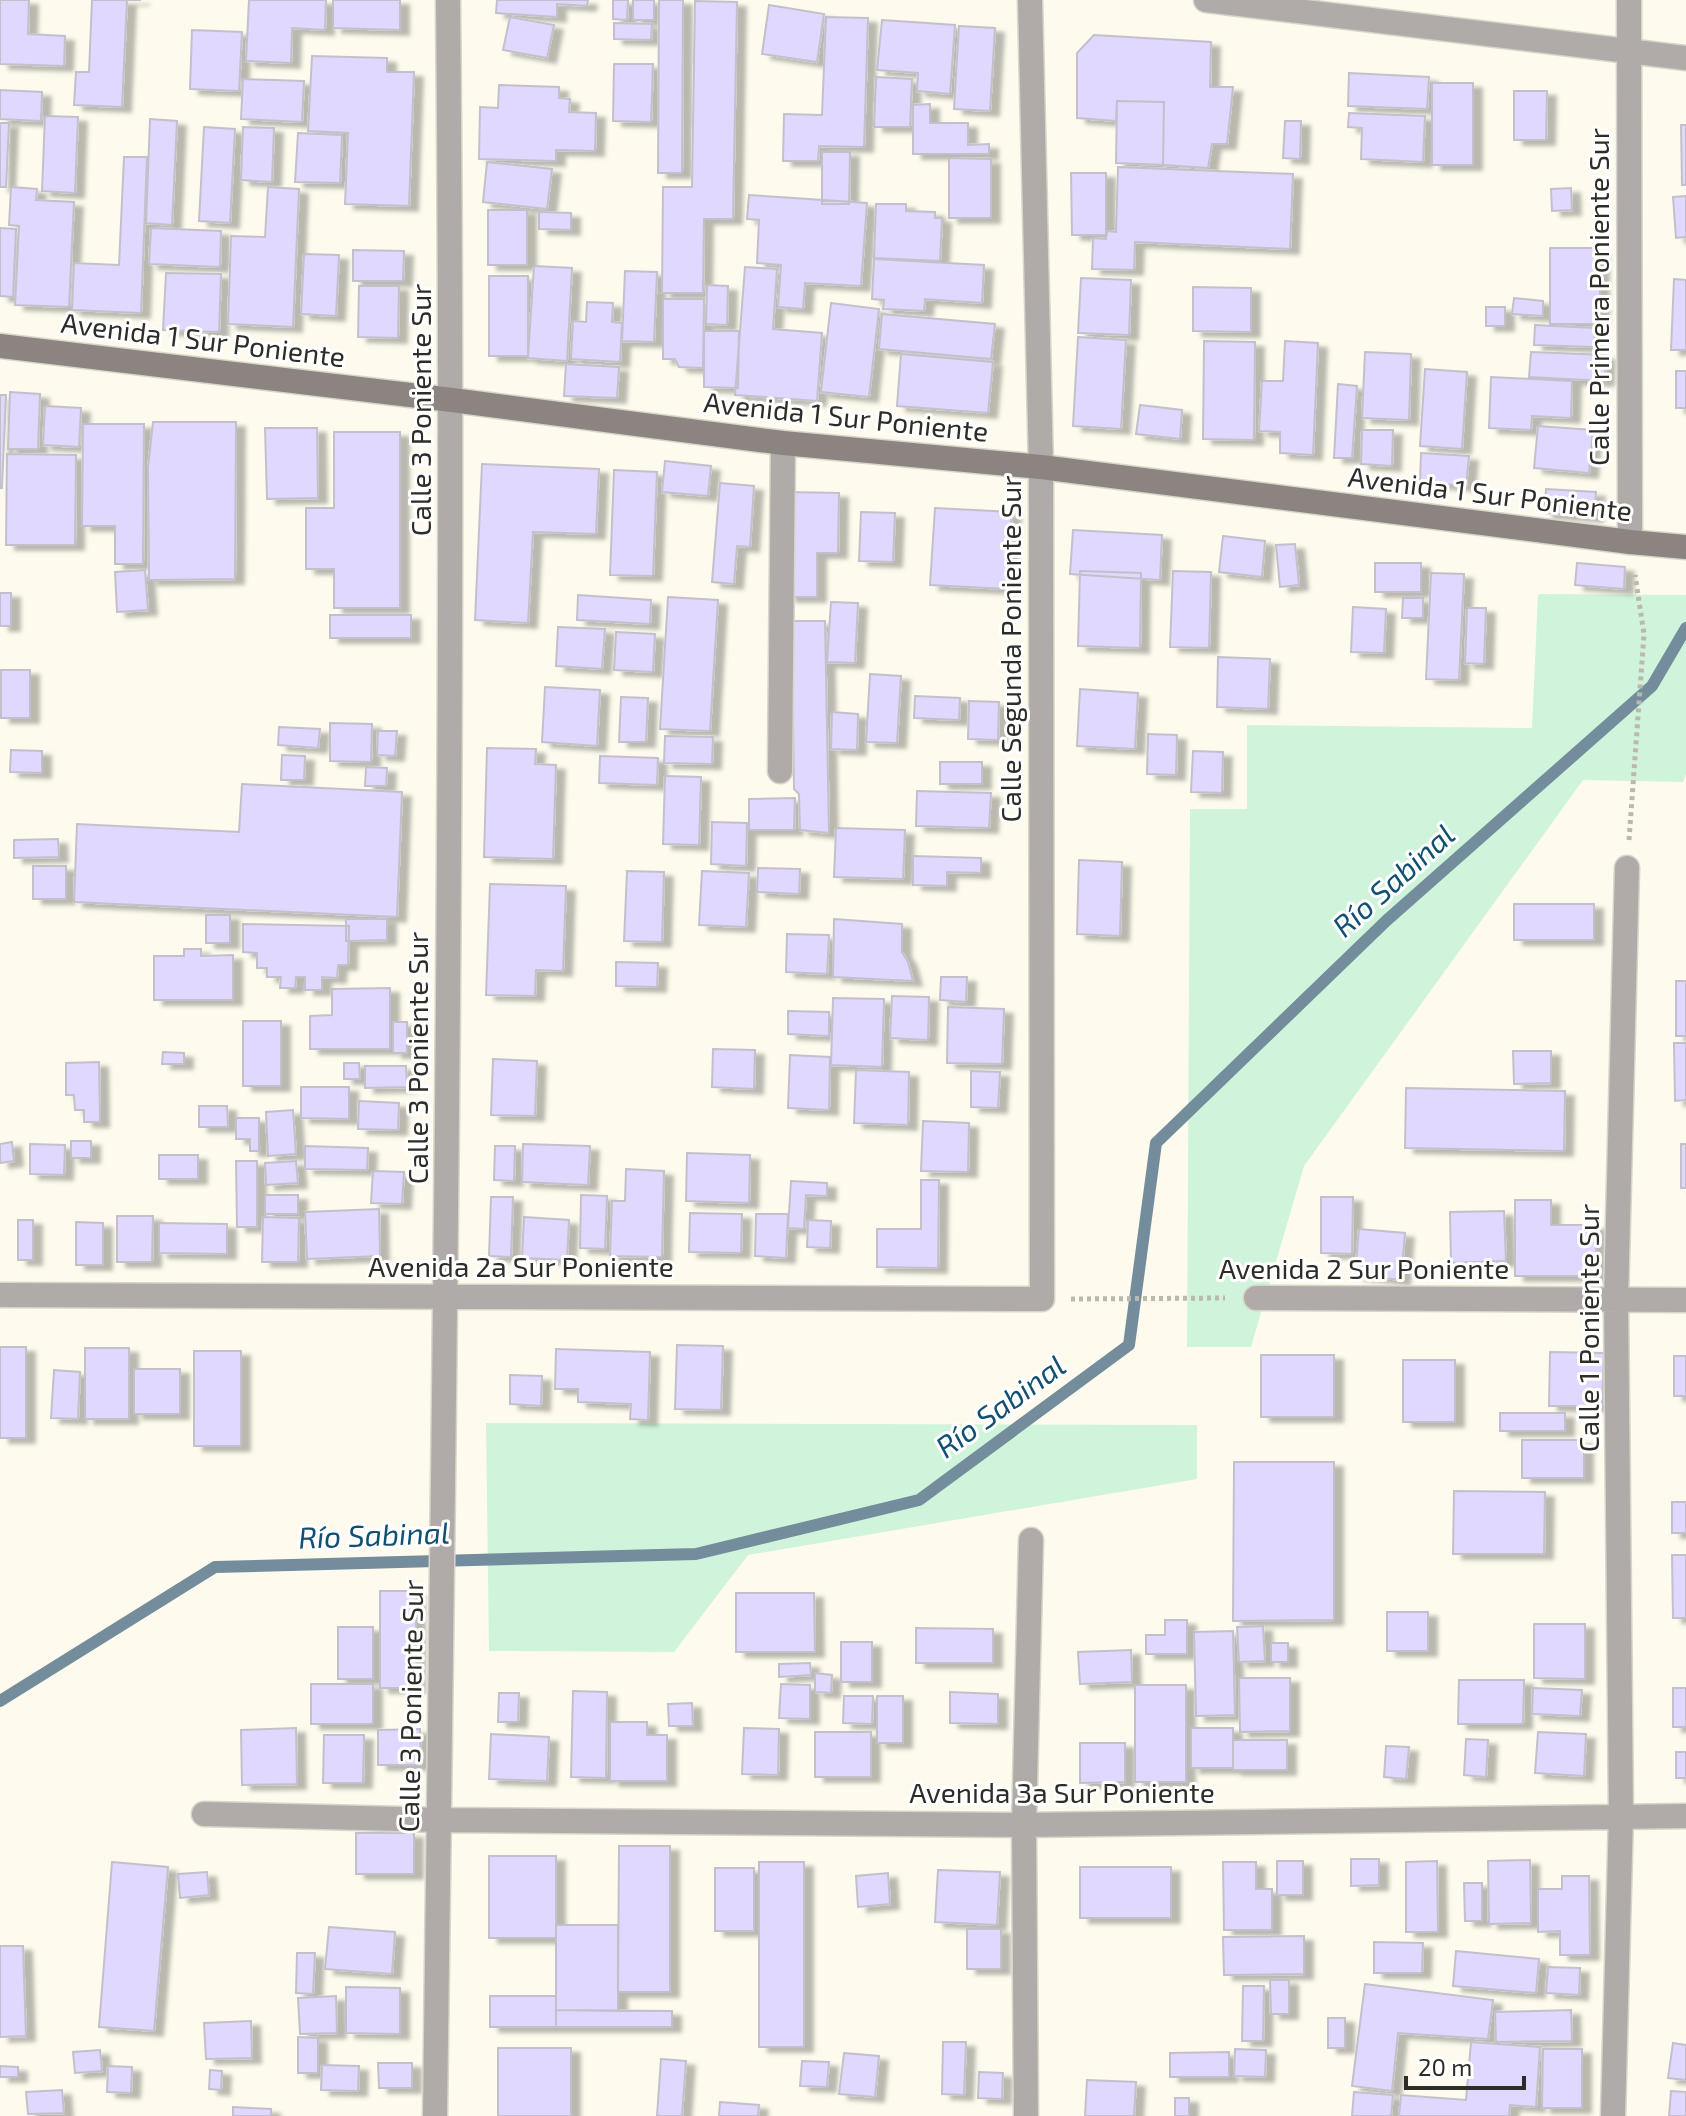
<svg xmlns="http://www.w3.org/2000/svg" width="1686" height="2116" viewBox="0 0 1686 2116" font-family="'Exo 2',sans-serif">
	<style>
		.green { fill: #d0f3db }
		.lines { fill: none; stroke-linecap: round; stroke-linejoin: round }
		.stream { stroke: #748d9c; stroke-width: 12 }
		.building { fill: #e0d8fe; stroke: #c3c0cc; stroke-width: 2; filter: url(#shadow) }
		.street-casing { stroke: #d8d6ca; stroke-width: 27 }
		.secondary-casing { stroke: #d8d6ca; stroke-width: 27 }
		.path { stroke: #bbb9ae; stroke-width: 5; stroke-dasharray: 4 4; stroke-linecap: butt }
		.street { stroke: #b0aba8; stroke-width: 24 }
		.secondary { stroke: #8c8480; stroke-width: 24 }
		.labels { text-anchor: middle; stroke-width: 6; stroke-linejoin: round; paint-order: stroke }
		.street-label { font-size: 28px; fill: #2d2c27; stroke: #fff }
		.water-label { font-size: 30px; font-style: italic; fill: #115072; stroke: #fff }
	</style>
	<defs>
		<filter id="shadow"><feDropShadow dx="9" dy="5" stdDeviation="2" flood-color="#0004"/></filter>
	</defs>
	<rect width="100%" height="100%" fill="#fefbee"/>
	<path class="green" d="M1538 594 1686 595V774L1683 782 1583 780 1304 1166 1251 1347H1187L1190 809H1247V725L1532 728Z
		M486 1423 1197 1425V1479L748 1555 674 1652 489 1651Z"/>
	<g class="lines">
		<path class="stream" d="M0 1701 215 1567 696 1554 919 1500 1129 1345 1156 1143 1386 921 1652 686 1686 628"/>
	</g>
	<path class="building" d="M0 0H29L28 34 65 36 64 66 0 64Z
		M92 0H141H127L122 107 74 105 76 72H89Z
		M249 0H326L325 30 292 28 291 63 246 61Z
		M333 0H400V30L333 28Z
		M497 0H588L587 6 557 4V17L496 13Z
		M613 0H628L627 20 613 19Z
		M633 0H654V20H633Z
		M659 0H683L682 173H658Z
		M695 1 737 2 733 219H704L703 293H662L663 187H692Z
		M769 5 824 14 817 62 762 54Z
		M510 17 554 25 547 58 503 50Z
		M826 17 868 18 864 147 819 146 818 161H783L784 114 822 115Z
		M882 20 955 25 950 94 917 91 918 73 877 70Z
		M614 23 652 24 651 40 614 39Z
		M959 26 995 28 990 111 954 109Z
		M192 30 242 32 239 91 190 89Z
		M1094 35 1211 42 1210 87H1233L1227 144H1212L1208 168 1163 165 1164 102 1117 101 1116 121 1077 118V53Z
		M312 56 387 58V72H414L409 206 345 204 348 133 308 131Z
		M614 64H653L651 122 613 121Z
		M1349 73 1429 77 1427 109 1348 106Z
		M876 77 912 79 910 127H874Z
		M243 79 304 81 302 122 241 119Z
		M1432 83H1473V165H1432Z
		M499 85 559 87V98L570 99 569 112 596 113 595 151 556 150V161L479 159 480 107 498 108Z
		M0 90 42 92 41 121 0 119Z
		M1514 91H1547L1546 140H1514Z
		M1117 101 1164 102 1163 165 1116 163Z
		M930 104V123H968V145L989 144V154H913V105Z
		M1349 113 1425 116 1423 162 1361 159 1362 128 1348 127Z
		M45 116 78 117 75 193 42 191Z
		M150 119 177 121 172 225 146 223Z
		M1285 121H1301L1300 159 1283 158Z
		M0 123H9L6 187H0Z
		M1681 125H1686V185H1682Z
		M204 127 235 129 230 223 199 221Z
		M243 127 274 128 272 182 241 180Z
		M298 133 342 135 340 183 295 182Z
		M822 152H850L849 204H822Z
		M124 157H147L141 313 72 310 74 263 119 265Z
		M949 158 991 159V218H949Z
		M487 162 552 169 547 209 483 202Z
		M1118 167 1293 174 1290 249 1135 242 1134 270 1092 269 1093 238 1106 239 1107 231 1116 232Z
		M1071 173H1106V235H1072Z
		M11 187 37 189 36 200 74 202 69 307 15 305 19 226 9 225Z
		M268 187 299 189 293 327 228 324 231 236 265 237Z
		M1571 188 1572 210 1552 211 1551 189Z
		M749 195 867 203 861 286 805 283 803 309 778 307 781 265 757 263 759 220 747 219Z
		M1686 196V237L1676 238 1673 197Z
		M876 204H906V211L935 212V218H942L940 261 874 258Z
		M488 210H527V265H488Z
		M539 212 571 213V230L539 229Z
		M0 228 16 229 13 297 0 296Z
		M151 228 221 231 220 267 149 264Z
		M1550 248H1600V324H1550Z
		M353 250 404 251 403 281H353Z
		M304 254 339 255 336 316 301 314Z
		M874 259 984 265 982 303 925 299 924 311 883 309 884 300 872 299Z
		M534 266 572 268 567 361 528 358Z
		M745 267 777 269 773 329 822 333 817 401 735 395Z
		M625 271 657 272 654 342 622 341Z
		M166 273 221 274 219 332 163 330Z
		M489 276H528V356H489Z
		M1081 278 1131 280 1129 335 1078 333Z
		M1674 279 1686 280V350H1671Z
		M707 285 728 286 727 325 706 324Z
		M359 286H399L398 338 358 337Z
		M1193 287 1251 288V332L1193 331Z
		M1514 298 1543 301V316L1512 314Z
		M663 299H704L703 368 679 367 675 359H663Z
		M587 302 613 303 612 322 622 323 620 362 571 359 573 321 586 322Z
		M831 303 879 309 869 397 821 392Z
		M1486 307H1505V326H1486Z
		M882 314 995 324 991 359 879 349Z
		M1535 325 1595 328 1594 347 1534 345Z
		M704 331H739L738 388 704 387Z
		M1078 337 1126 340 1121 429 1073 426Z
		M1204 341 1255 342 1254 440 1203 439Z
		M1285 341 1318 343 1313 455 1280 453V432L1259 431 1262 381H1283Z
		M1365 352 1411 354 1409 420 1362 418Z
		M1531 352 1606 355 1605 381 1529 377Z
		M901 354 993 362 988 413 897 406Z
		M566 364 619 367 617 398 564 396Z
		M1425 369 1467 372 1462 449 1420 446Z
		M1676 371H1686V408H1676Z
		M1491 377 1572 381 1571 418 1532 416 1531 430 1489 428Z
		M1338 384 1357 386 1352 458H1334Z
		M10 392 40 394 38 449H8Z
		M0 395H6L2 488H0Z
		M1140 405 1182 410 1180 439 1136 434Z
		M45 406 81 408 79 447 43 445Z
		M153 422H236L235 579 149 580 148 468Z
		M83 424H144L143 564H115V526H82Z
		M1538 426 1593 430 1589 473 1534 468Z
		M265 428H317L318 498 267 499Z
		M1362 430H1393L1392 466 1361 464Z
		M334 432H400V608H334V569H306V508H334Z
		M1421 453 1469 456 1466 486 1420 482Z
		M7 454 76 455 75 545H6Z
		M665 461 711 466 708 496 662 492Z
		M482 464 599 469 596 534 533 532 528 623 475 620Z
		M614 470 657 472 653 576 610 575Z
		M720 483 754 486 750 547 737 546 734 584 712 582Z
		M1546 489 1596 492 1594 517 1544 513Z
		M788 492 839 493 838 553H817V597H787Z
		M935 508 1012 512 1007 589 930 585Z
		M861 512 895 513 893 562 859 561Z
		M1073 530 1162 535 1160 580 1070 574Z
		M1223 536 1265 541 1262 577 1219 572Z
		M1295 544 1299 585 1280 587 1276 545Z
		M1375 563H1421V592H1375Z
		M1577 563 1625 567 1624 589 1575 585Z
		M145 570 148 610 117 612 115 572Z
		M1080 571 1141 573 1140 648 1078 646Z
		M1173 571 1211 572 1209 648 1170 647Z
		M1431 573 1464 574 1459 680 1426 679Z
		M0 593H11V626H0Z
		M578 595 651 600 650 624 577 620Z
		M668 597 718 600 710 731 660 729Z
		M1403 598H1423V618H1402Z
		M831 602 858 603 855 663 827 662Z
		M1353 607 1386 609 1384 653 1351 652Z
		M1467 608H1486L1484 664 1465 663Z
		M330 615H411V638H330Z
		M792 621H825L829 833 800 830 799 794 794 789Z
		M558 627 605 629 602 669 556 666Z
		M616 632 655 634 653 672 614 670Z
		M1218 657 1270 659 1268 709 1217 707Z
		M1 670H30V718H1Z
		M870 674 901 676 897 743 866 742Z
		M545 687 600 690 597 746 542 742Z
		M1080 689 1138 693 1135 749 1077 746Z
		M915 696 960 698 959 720 914 718Z
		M621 697 648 698 646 742H619Z
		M969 701 999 702 998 740 968 739Z
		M832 712 858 714 857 750 831 749Z
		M330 723 372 724 371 762 330 761Z
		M279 727 320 729 318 748 278 745Z
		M378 731H397L395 756 377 755Z
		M1148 734 1177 735 1176 775 1147 774Z
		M665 736 713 737 712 764 664 763Z
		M487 748 536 749 535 764 556 765 553 859 484 857Z
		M11 750 42 751V773L10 772Z
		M1193 751 1223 752 1222 793 1191 792Z
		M282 755 305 756 304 780H281Z
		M600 756 658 758 657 785 599 783Z
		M940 762H982V784H940Z
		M366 767 387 768 386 786H365Z
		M665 776 701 777 699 845 663 844Z
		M242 784 402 792 397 917 74 902 77 824 239 832Z
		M917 791 991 793 989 828 916 826Z
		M795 798 794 830H749V799Z
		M712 822 747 823 746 866 711 864Z
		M836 828 905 830 903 879 834 877Z
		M58 839 59 857 14 858V840Z
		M913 856 981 858V873L947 872V886L913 885Z
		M1079 860 1122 862 1120 936 1077 934Z
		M33 866H66V899H33Z
		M758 868 800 869 799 894 757 892Z
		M627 871 664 872 662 942 624 941Z
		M702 871 749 873 746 927 699 925Z
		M490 884 566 886 563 971 536 970 535 996 486 995Z
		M1514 904H1594V940H1514Z
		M206 915H230V943H206Z
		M346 919H387V940L346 941Z
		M834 919 902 924V952L908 962 913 981 833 977Z
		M243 924 349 926 348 965H338L337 978 322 977V990H305V977H296L295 988H280L281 977H267V968H257V953L243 952Z
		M787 934 829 935 827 974 786 972Z
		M184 949H201V956L233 955V1000H154V956H184Z
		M616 962 658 963 657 987 616 986Z
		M941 977H967L966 1002 940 1000Z
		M1676 981H1686V1036H1676Z
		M390 988V1049H310V1016L332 1015V989Z
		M892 996 929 997 928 1040 890 1038Z
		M833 998 884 999 882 1067 831 1065Z
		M948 1007 1004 1009 1002 1064 947 1063Z
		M788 1011 829 1012V1036L788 1034Z
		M243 1021H281V1086H243Z
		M393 1022H407V1053H393Z
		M1674 1043H1686V1100L1675 1101Z
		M713 1049 755 1050 754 1089 712 1087Z
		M1513 1051H1551V1083L1514 1084Z
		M163 1052 184 1053V1064H162Z
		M790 1055 830 1057 829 1110 788 1108Z
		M493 1059 537 1061 535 1116 491 1115Z
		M99 1062 100 1122H84V1110H75L74 1095H66V1063Z
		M344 1063H359L360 1079H344Z
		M365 1066H406L407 1087 365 1088Z
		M856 1070 909 1072 908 1125 854 1123Z
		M971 1071 1000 1072 998 1108 971 1107Z
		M301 1087H349V1119L301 1118Z
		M1406 1088 1565 1091 1564 1151 1405 1148Z
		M359 1101 399 1103 398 1130 358 1129Z
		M199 1106H227L228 1127H199Z
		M293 1110 296 1154 268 1156 266 1112Z
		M236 1118H259V1151H250V1139H236Z
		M923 1121 969 1123 968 1172 921 1171Z
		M71 1141H91V1158H71Z
		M12 1142 14 1161 0 1163V1144Z
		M30 1144 65 1145 64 1175 30 1174Z
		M523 1144 590 1146 588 1185 522 1182Z
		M1681 1144H1686V1188H1681Z
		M305 1146 368 1148 367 1170 305 1169Z
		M495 1146H515L514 1181 494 1180Z
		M687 1153 750 1155 749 1203 686 1201Z
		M159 1155H198V1179H159Z
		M236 1161H257V1227H237Z
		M296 1161 298 1183 266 1185 265 1163Z
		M626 1169 664 1171 662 1257 610 1256 612 1201H625Z
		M373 1171 404 1172 402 1204 371 1203Z
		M921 1180H939L938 1268 877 1267V1229H921Z
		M791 1181 827 1183V1196L806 1195 804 1229 788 1228Z
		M265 1195H298V1214H265Z
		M581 1195 607 1196 605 1249 580 1248Z
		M491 1197H513L511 1257 489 1256Z
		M1321 1197H1353L1352 1254 1321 1253Z
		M1515 1200H1551V1225H1596V1276H1515Z
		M379 1209 380 1256 307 1259 305 1212Z
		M1504 1211 1506 1261 1451 1263 1450 1212Z
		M690 1213 742 1214 741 1253 689 1252Z
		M756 1214H788L786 1258 755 1256Z
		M117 1216H153L152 1262H117Z
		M263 1217 299 1218 298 1262H262Z
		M524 1217 569 1220 567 1260 522 1258Z
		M18 1220H33V1260H18Z
		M808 1220 831 1221 830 1248 807 1247Z
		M76 1222 103 1223V1265H76Z
		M159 1223 227 1224V1254L159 1253Z
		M1359 1229 1405 1233 1401 1280 1355 1275Z
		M677 1345 723 1346 721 1410 675 1409Z
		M0 1347H26V1438H0Z
		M85 1348H129V1419H85Z
		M556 1349 650 1352 648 1420 630 1419 631 1404 578 1402V1389H555Z
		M194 1351H241V1446H194Z
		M1550 1352 1604 1353 1602 1406H1549Z
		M1261 1355H1334V1417H1261Z
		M1674 1356H1686V1396H1674Z
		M1403 1360H1455V1422H1403Z
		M134 1369H180V1414H134Z
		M54 1370 80 1372 78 1419 51 1418Z
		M510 1375 542 1376 541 1406 510 1404Z
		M1500 1413H1565V1431H1500Z
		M1522 1440H1584V1478H1522Z
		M1234 1462H1334V1620L1233 1621Z
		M1454 1491 1545 1492 1544 1554H1453Z
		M1672 1502H1686V1533H1672Z
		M1672 1555H1686V1618H1673Z
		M380 1591H416V1688H380Z
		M736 1593H814L815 1652H736Z
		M1387 1612H1428V1651H1387Z
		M1165 1620H1187V1654H1146V1635H1165Z
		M1534 1624H1585V1679L1534 1678Z
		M1263 1626 1265 1661 1239 1662 1237 1627Z
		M338 1627H373V1679H338Z
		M916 1628 993 1629V1663H916Z
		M1233 1631 1235 1715 1196 1716 1194 1632Z
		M841 1642H872V1682H841Z
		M1271 1643H1288V1662H1271Z
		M1131 1650 1132 1682 1080 1684 1078 1652Z
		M810 1663 811 1675 779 1677V1664Z
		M815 1673 832 1675 831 1693 815 1692Z
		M1239 1678H1290V1731L1240 1732Z
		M1459 1680H1524L1523 1724H1458Z
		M311 1684H373V1724H311Z
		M781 1684 810 1685V1719L779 1718Z
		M1135 1685H1186V1782H1135Z
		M1533 1688 1582 1690 1580 1716 1532 1714Z
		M1673 1688H1686V1727H1673Z
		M573 1691 607 1692 606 1778 571 1777Z
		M950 1692 998 1694V1724L950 1723Z
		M499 1693H519L518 1722H498Z
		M844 1696H873L872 1724 843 1723Z
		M877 1696H903V1743H877Z
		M692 1703 693 1726H669L668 1704Z
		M610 1722H647V1735H667V1781H610Z
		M296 1728 297 1784 242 1785 241 1730Z
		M744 1728 779 1729 778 1775 742 1774Z
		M1191 1728H1233V1768H1191Z
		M420 1729 421 1765H378V1730Z
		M815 1732H871V1777H815Z
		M1538 1732 1586 1734 1584 1776 1535 1773Z
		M491 1734 549 1737 547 1781 489 1779Z
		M324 1735H364L363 1783H323Z
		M1466 1739 1488 1740 1486 1777 1464 1775Z
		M1233 1740H1287V1770H1233Z
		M1080 1743H1125V1782L1080 1783Z
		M1386 1746 1409 1747 1406 1779 1384 1777Z
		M1676 1752H1686V1778H1676Z
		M356 1833H414V1874H356Z
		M619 1846H670V1992H618Z
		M489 1856H556V1938H489Z
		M1351 1859H1379V1885L1351 1886Z
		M1530 1860 1531 1923 1489 1924 1488 1861Z
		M1277 1861H1303V1895H1277Z
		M1437 1861 1438 1932H1406V1862Z
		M112 1862 168 1867 154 2031 99 2027Z
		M759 1862H804V2047H759Z
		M1223 1862H1256V1889H1272V1930H1224Z
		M1080 1867H1171V1918H1080Z
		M715 1868H754V1931H715Z
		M938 1870 1000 1872 997 1925 935 1922Z
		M207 1872 209 1895 180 1898 178 1874Z
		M888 1873 890 1904 858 1907 856 1876Z
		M1562 1876H1589L1590 1955H1560V1931L1538 1932V1889H1562Z
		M1464 1883H1482V1921H1465Z
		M556 1925H618V2011L556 2010Z
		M329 1927 395 1932 392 1974 325 1969Z
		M967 1929H1001V1969H967Z
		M1304 1936V1974L1224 1975 1223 1937Z
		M1374 1942 1423 1943 1422 1973H1374Z
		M0 1946H23L26 2036 0 2037Z
		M1456 1951 1539 1959 1536 1993 1453 1986Z
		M297 1953H315L313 1994 296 1993Z
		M1548 1967 1580 1968 1579 1995 1546 1993Z
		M1270 1980H1289V2014H1271Z
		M1365 1984 1493 2000 1488 2039 1398 2033 1392 2091 1352 2086Z
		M1243 1986H1264L1263 2041H1242Z
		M346 1987 400 1988V2034L346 2033Z
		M336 1996 337 2033 300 2034 298 1998Z
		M490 1996H556V2027H490Z
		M556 2010 672 2011V2027H556Z
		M1571 2010 1572 2041 1496 2042 1495 2012Z
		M1328 2018H1345V2048H1328Z
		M251 2021 252 2058 206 2059 204 2023Z
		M298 2037 318 2038V2073H298Z
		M943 2042H966L964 2095 942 2094Z
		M1471 2042 1540 2047 1536 2107 1510 2105 1509 2116H1399L1401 2095 1466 2100Z
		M1673 2043 1686 2045V2080L1668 2078Z
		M498 2048H571V2116H498Z
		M1235 2049 1266 2050 1265 2077 1234 2076Z
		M1543 2049H1582V2108H1542Z
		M100 2050 102 2071 75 2073 73 2052Z
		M1229 2052V2077H1170V2053Z
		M844 2053 879 2056 875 2097 839 2094Z
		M661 2059 686 2061 682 2116H657Z
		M802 2061 829 2062 827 2087 800 2086Z
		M378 2063H412V2088H379Z
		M322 2065 359 2066 358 2091 321 2090Z
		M0 2066 18 2067V2077H0Z
		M108 2066 132 2067 131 2093 107 2092Z
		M210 2070 222 2071 221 2090 209 2089Z
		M979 2072 1003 2073 1002 2099 978 2098Z
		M1087 2080 1136 2082 1134 2116H1085Z
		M62 2090 64 2113 28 2114 26 2092Z
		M1671 2091 1686 2092V2116H1669Z
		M1354 2092 1393 2095 1391 2116H1352Z
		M1175 2098H1189V2116H1175Z
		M720 2102 759 2105 758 2116H719Z
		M233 2107 271 2109V2116H233Z"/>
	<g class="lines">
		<defs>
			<path id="street" d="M1206 0 1686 58
				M1629 0 1630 542
				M780 771 783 443
				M0 1295 1042 1299 1041 467 1030 0
				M1256 1298 1686 1300
				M204 1814 439 1820 1024 1825 1686 1816
				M435 2116C444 1411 455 705 448 0
				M1026 2116 1024 1825 1031 1540
				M1613 2116 1621 1815 1616 1299 1627 868"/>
			<path id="secondary" d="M0 346 452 400 783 443 1041 467 1630 542 1686 547"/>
		</defs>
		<use href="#street" class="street-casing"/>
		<use href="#secondary" class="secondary-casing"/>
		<path class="path" d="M1629 840 1644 634 1635 575
			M1071 1299 1225 1298"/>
		<use href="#street" class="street"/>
		<use href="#secondary" class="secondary"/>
	</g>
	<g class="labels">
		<g class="street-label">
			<text transform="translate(1599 297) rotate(-90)" y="10">Calle Primera Poniente Sur</text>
			<text transform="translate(203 340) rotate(7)" y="10">Avenida 1 Sur Poniente</text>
			<text transform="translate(421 410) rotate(-90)" y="10">Calle 3 Poniente Sur</text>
			<text transform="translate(846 417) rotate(6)" y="10">Avenida 1 Sur Poniente</text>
			<text transform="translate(1490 494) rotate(7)" y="10">Avenida 1 Sur Poniente</text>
			<text transform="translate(1011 649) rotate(-90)" y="10">Calle Segunda Poniente Sur</text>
			<text transform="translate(418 1058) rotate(-90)" y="10">Calle 3 Poniente Sur</text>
			<text x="521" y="1277">Avenida 2a Sur Poniente</text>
			<text x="1364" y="1279">Avenida 2 Sur Poniente</text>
			<text transform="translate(1589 1328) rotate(-90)" y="10">Calle 1 Poniente Sur</text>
			<text transform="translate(411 1706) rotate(-89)" y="10">Calle 3 Poniente Sur</text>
			<text x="1062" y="1803">Avenida 3a Sur Poniente</text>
		</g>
		<g class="water-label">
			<text transform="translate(1394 881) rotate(-42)" y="10">Río Sabinal</text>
			<text transform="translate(1001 1407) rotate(-36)" y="10">Río Sabinal</text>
			<text transform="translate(374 1536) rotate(-2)" y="10">Río Sabinal</text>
		</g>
	</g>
	<path d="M1406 2076v12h118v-12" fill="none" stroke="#2d2c27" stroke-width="4"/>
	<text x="1418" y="2076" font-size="24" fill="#2d2c27" stroke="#ffffff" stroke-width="6" paint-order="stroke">20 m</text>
</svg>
